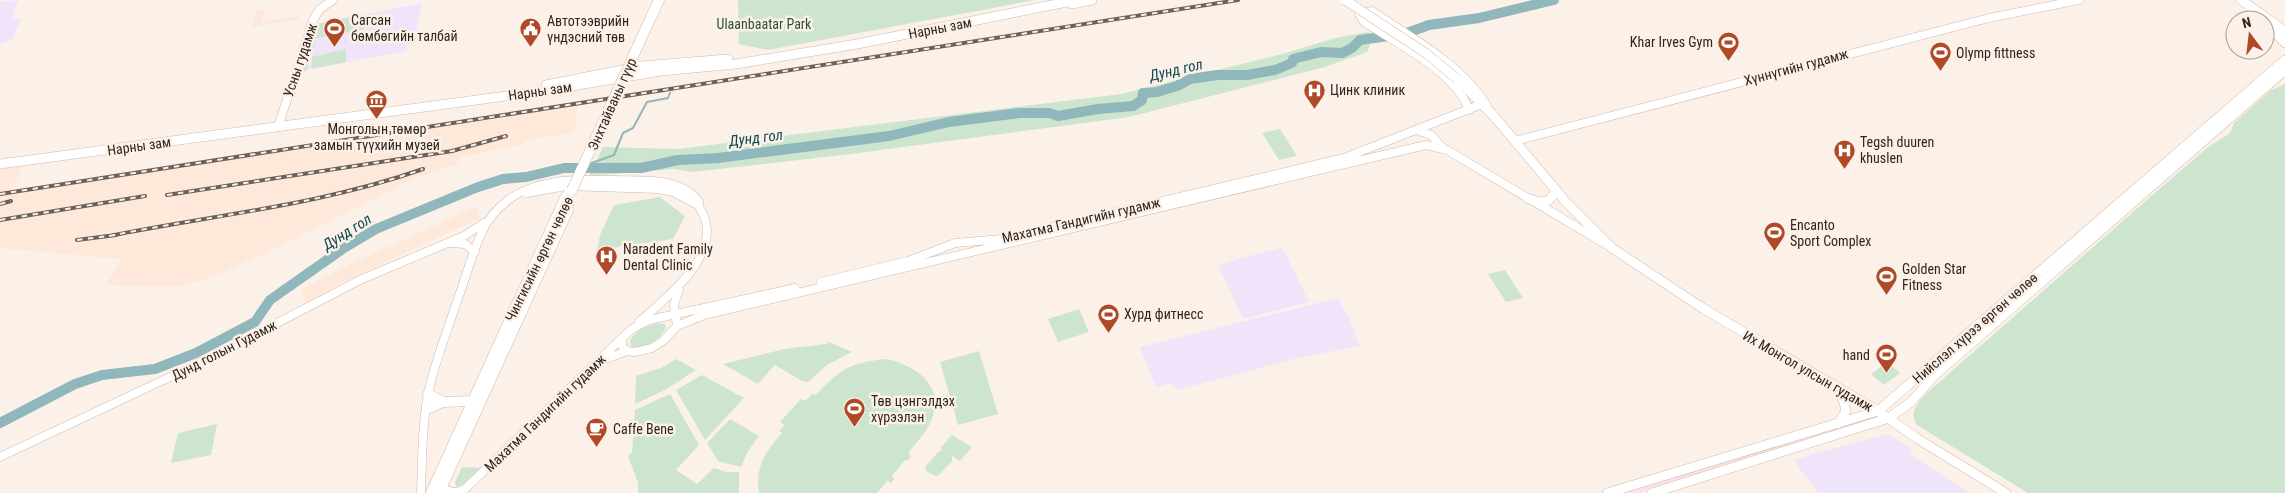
<svg xmlns="http://www.w3.org/2000/svg" width="2285" height="493" viewBox="0 0 2285 493" font-family="'Roboto Condensed',sans-serif">
	<style>
		.built { fill: #fde8d9 }
		.education { fill: #efe4f9 }
		.medical { fill: #fbe2e9 }
		.green { fill: #cde5ce }
		.lines { fill: none; stroke-linecap: round; stroke-linejoin: round }
		.stream { stroke: #90b7bb; stroke-width: 2 }
		.river { stroke: #90b7bb; stroke-width: 10 }
		.secondary-casing { stroke: #d4b8a5; stroke-width: 9 }
		.primary-casing { stroke: #d4b8a5; stroke-width: 10 }
		.highway-casing { stroke: #d4b8a5; stroke-width: 11 }
		.secondary { stroke: #fff; stroke-width: 8 }
		.primary { stroke: #fff; stroke-width: 9 }
		.highway { stroke: #fff; stroke-width: 10 }
		.rail-casing { stroke: #6b6159; stroke-width: 4 }
		.rail { stroke: #fcf1e9; stroke-width: 2; stroke-dasharray: 5.5; stroke-linecap: butt }
		.primary-bridge-casing { stroke: #d4b8a5; stroke-width: 10; stroke-linecap: butt }
		.highway-bridge-casing { stroke: #d4b8a5; stroke-width: 11; stroke-linecap: butt }
		.primary-bridge { stroke: #fff; stroke-width: 9 }
		.highway-bridge { stroke: #fff; stroke-width: 10 }
		.labels { text-anchor: middle; stroke-width: 5; stroke-linejoin: round; paint-order: stroke }
		.poi-label { font-size: 14px; fill: #2f251d; stroke: #fcf1e9; text-anchor: start }
		.park-label { font-size: 14px; fill: #2b5331; stroke: #fcf1e9 }
		.street-label { font-size: 14px; fill: #2f251d; stroke: #fcf1e9 }
		.water-label { font-size: 15px; font-style: italic; fill: #0d494e; stroke: #fcf1e9 }
	</style>
	<rect width="100%" height="100%" fill="#fcf1e9"/>
	<path class="built" d="M265 9 262 22 299 16 298 19 252 27 256 10Z
		M577 107 575 132 529 140 523 144 459 158 457 164 413 179 263 254 210 278 182 286 106 285 121 259 0 248V169L23 166 10 194 310 146Z
		M475 207 480 218 345 281 306 303 301 290 342 268Z"/>
	<path class="education" d="M18 0 12 19 21 18 12 40 0 44V2Z
		M422 3 414 44 407 45V51L301 71 317 24Z
		M1282 247 1309 302 1243 319 1218 265Z
		M1338 298 1356 332 1354 333 1360 346 1297 358 1178 390 1171 383 1156 387 1140 347Z
		M1887 434 1912 449 1909 454 1970 493H1818L1797 465 1796 459Z"/>
	<path class="medical" d="M1863 420 1865 421 1785 449 1639 493H1621Z"/>
	<path class="green" d="M738 0H1035L768 50 739 44Z
		M364 14V29L313 39 316 40 306 71 301 72 317 24Z
		M1368 32 1377 40 1371 42 1367 52 1325 67 1129 117 851 154 693 172 674 169 589 176 603 147 678 149 1121 94 1286 53 1335 38Z
		M346 49V62L312 69V57Z
		M2285 84V493H2028L1917 425C1904 407 1933 389 1945 377L2157 191 2207 148 2230 133 2234 123 2271 90Z
		M1280 129 1297 156 1279 160 1262 133Z
		M660 197 685 216 673 239 597 250 600 235 614 205Z
		M1505 270 1523 298 1506 302 1488 274Z
		M1079 309 1089 332 1058 342 1048 319Z
		M660 323 665 324 666 328C660 340 644 350 631 347L630 341C636 329 648 325 660 323Z
		M829 342 852 352 827 365 808 382 802 381 775 365 758 384 723 364 784 349 826 344Z
		M979 351 998 414 958 425 940 362Z
		M676 359 696 370 665 390 635 404 636 376 661 368Z
		M886 359C915 365 947 386 931 421 926 433 916 443 908 453L911 456 908 460H905L892 476 894 479 891 483 887 481 877 493H759C755 467 765 452 782 433L779 431 785 425 780 422 801 399 805 401 812 394 816 395C838 370 852 362 886 359Z
		M1887 362 1900 373 1884 385 1871 374Z
		M702 375 744 398 705 440 676 390Z
		M670 394 699 445 676 470 697 484 714 468 726 472H739V493H638V483L628 456 632 453 635 410Z
		M730 419 759 436 748 451 741 467 718 461 707 443Z
		M217 424 211 455 171 463 178 433Z
		M952 435 972 447 960 461 952 456V461L939 475 935 476 926 471 925 467 938 452 943 450 940 448Z
		M462 467 481 468 462 485 456 487 455 482Z"/>
	<g class="lines">
		<path class="stream" d="M589 164 614 155 623 133 633 128 647 102 668 98 670 93
			M572 168 579 166"/>
		<path class="river" d="M0 423 75 384 102 375 155 369 196 353 255 322 270 300 344 248 376 229 478 187 503 179 526 177 564 168H641L678 160 718 158 889 136 949 122 1019 113H1049L1058 116 1098 109 1133 106 1142 100 1143 93 1157 92 1177 86 1190 79 1217 75H1247L1275 70 1292 63 1293 59 1321 52 1342 53 1352 48 1360 40 1404 34 1429 25 1479 18 1554 0"/>
		<defs>
			<path id="secondary" d="M1469 110C1456 72 1396 43 1364 22L1359 14 1372 11C1411 38 1462 64 1487 106
				M278 127 313 20 320 9 333 0
				M1416 130 1431 135 1443 148
				M1515 141 1989 18 2079 0
				M527 193 566 186 658 189 673 192 698 205
				M450 243 465 244 475 252
				M821 282 908 261 955 243 1002 239 1344 158 1482 104
				M677 326 704 315 1426 145 1447 150 1607 245
				M627 351 622 346V338L632 329 649 320 795 288
				M603 360 627 351 635 352 652 348 664 340 677 326 674 305 679 289
				M0 457 206 360 360 280 464 236 484 223
				M444 484V489C451 493 458 493 465 489
				M421 493C422 460 422 427 428 394 435 360 449 326 460 293 467 273 473 251 482 232 487 220 498 208 508 200 538 178 579 179 614 180 643 181 680 176 699 202L698 205C701 210 705 217 706 223 714 262 665 299 639 322
				M461 493 622 338"/>
			<path id="primary" d="M2241 0 2285 31
				M1072 4 1092 0
				M2267 24 2285 43
				M1457 79 1493 115 1566 202 1612 248 1704 309 1878 411 1918 439 2006 493
				M546 85 642 66 728 59
				M0 164 536 92 661 71 736 64 857 44 1077 0
				M1527 198 1539 202 1548 201 1557 191
				M1837 388 1844 402 1846 411 1838 424
				M1607 493 1878 411 2285 60
				M1652 493 1889 418 1911 402 1935 375 2285 70"/>
			<path id="highway" d="M651 17 659 0
				M428 394 443 402
				M427 409 443 402 472 401
				M431 493 565 198 572 190
				M439 493 568 210"/>
		</defs>
		<use href="#secondary" class="secondary-casing"/>
		<use href="#primary" class="primary-casing"/>
		<use href="#highway" class="highway-casing"/>
		<use href="#secondary" class="secondary"/>
		<use href="#primary" class="primary"/>
		<use href="#highway" class="highway"/>
		<defs>
			<path id="rail" d="M0 194 1238 0
				M167 195 452 151 506 136
				M0 204 11 201
				M0 220 145 196
				M109 236C214 215 321 205 423 169
				M77 240 116 235"/>
		</defs>
		<use href="#rail" class="rail-casing"/>
		<use href="#rail" class="rail"/>
		<defs>
			<path id="primary-bridge" d="M1345 0 1427 54 1457 79"/>
			<path id="highway-bridge" d="M572 190 651 17"/>
		</defs>
		<use href="#primary-bridge" class="primary-bridge-casing"/>
		<use href="#highway-bridge" class="highway-bridge-casing"/>
		<use href="#primary-bridge" class="primary-bridge"/>
		<use href="#highway-bridge" class="highway-bridge"/>
	</g>
	<defs>
		<symbol id="stadium-pin" viewBox="-11 -11 22 30"><path d="M0 17L-7.5 6A9.5 9.5 0 1 1 7.5 6Z" fill="#b04925" stroke="#fcf1e9"/><path d="M0-5a6.5 5 0 1 0 0 10a6.5 5 0 1 0 0-10ZM-3.5-1.8h7v3.6h-7Z" fill="#fff"/></symbol>
		<symbol id="civic-pin" viewBox="-11 -11 22 30"><path d="M0 17L-7.5 6A9.5 9.5 0 1 1 7.5 6Z" fill="#b04925" stroke="#fcf1e9"/><path d="M-.6-6.5H3V-4.5H.6V-3L4-1V1h2V6H-6V1h2V-1L-.6-3ZM-1.2 2.5V6h2.4V2.5Z" fill="#fff"/></symbol>
		<symbol id="hospital-pin" viewBox="-11 -11 22 30"><path d="M0 17L-7.5 6A9.5 9.5 0 1 1 7.5 6Z" fill="#b04925" stroke="#fcf1e9"/><path d="M-5-5h3v3.5h4V-5h3V5h-3V1.5h-4V5h-3Z" fill="#fff"/></symbol>
		<symbol id="museum-pin" viewBox="-11 -11 22 30"><path d="M0 17L-7.5 6A9.5 9.5 0 1 1 7.5 6Z" fill="#b04925" stroke="#fcf1e9"/><path d="M0-6L6-3V-2H-6V-3ZM-5-1h2V3h-2ZM-1-1h2V3h-2ZM3-1h2V3H3ZM-6 4H6V6H-6Z" fill="#fff"/></symbol>
		<symbol id="cafe-pin" viewBox="-11 -11 22 30"><path d="M0 17L-7.5 6A9.5 9.5 0 1 1 7.5 6Z" fill="#b04925" stroke="#fcf1e9"/><path d="M-5.5-4.5H6V0H3Q3 3.5 0 3.5H-2.5Q-5.5 3.5-5.5 0ZM3-3.2v2h1.7v-2ZM-6 4.5H4V6H-6Z" fill="#fff"/></symbol>
	</defs>
	<g fill-rule="evenodd">
		<use href="#stadium-pin" x="322" y="16" width="25" height="34"/>
		<use href="#civic-pin" x="518" y="16" width="25" height="34"/>
		<use href="#stadium-pin" x="1716" y="30" width="25" height="34"/>
		<use href="#stadium-pin" x="1928" y="40" width="25" height="34"/>
		<use href="#hospital-pin" x="1302" y="78" width="25" height="34"/>
		<use href="#museum-pin" x="364" y="88" width="25" height="34"/>
		<use href="#hospital-pin" x="1832" y="138" width="25" height="34"/>
		<use href="#stadium-pin" x="1762" y="220" width="25" height="34"/>
		<use href="#hospital-pin" x="594" y="244" width="25" height="34"/>
		<use href="#stadium-pin" x="1874" y="264" width="25" height="34"/>
		<use href="#stadium-pin" x="1096" y="302" width="25" height="34"/>
		<use href="#stadium-pin" x="1874" y="342" width="25" height="34"/>
		<use href="#stadium-pin" x="842" y="396" width="25" height="34"/>
		<use href="#cafe-pin" x="584" y="416" width="25" height="34"/>
	</g>
	<g class="labels">
		<g class="poi-label">
			<text x="351" y="25">Сагсан<tspan x="351" dy="16">бөмбөгийн талбай</tspan></text>
			<text x="547" y="26">Автотээврийн<tspan x="547" dy="16">үндэсний төв</tspan></text>
			<text x="1713" y="47" text-anchor="end">Khar Irves Gym</text>
			<text x="1956" y="58">Olymp fittness</text>
			<text x="1330" y="95">Цинк клиник</text>
			<text x="377" y="134" text-anchor="middle">Монголын төмөр<tspan x="377" dy="16">замын түүхийн музей</tspan></text>
			<text x="1860" y="147">Tegsh duuren<tspan x="1860" dy="16">khuslen</tspan></text>
			<text x="1790" y="230">Encanto<tspan x="1790" dy="16">Sport Complex</tspan></text>
			<text x="623" y="254">Naradent Family<tspan x="623" dy="16">Dental Clinic</tspan></text>
			<text x="1902" y="274">Golden Star<tspan x="1902" dy="16">Fitness</tspan></text>
			<text x="1124" y="319">Хурд фитнесс</text>
			<text x="1870" y="360" text-anchor="end">hand</text>
			<text x="871" y="406">Төв цэнгэлдэх<tspan x="871" dy="16">хүрээлэн</tspan></text>
			<text x="613" y="434">Caffe Bene</text>
		</g>
		<g class="park-label">
			<text x="764" y="29">Ulaanbaatar Park</text>
		</g>
		<g class="street-label">
			<text transform="translate(940 28) rotate(-11)" y="5">Нарны зам</text>
			<text transform="translate(300 60) rotate(-71)" y="5">Усны гудамж</text>
			<text transform="translate(1796 67) rotate(-15)" y="5">Хүннүгийн гудамж</text>
			<text transform="translate(540 91) rotate(-8)" y="5">Нарны зам</text>
			<text transform="translate(612 104) rotate(-66)" y="5">Энхтайваны гүүр</text>
			<text transform="translate(139 146) rotate(-8)" y="5">Нарны зам</text>
			<text transform="translate(1081 220) rotate(-13)" y="5">Махатма Гандигийн гудамж</text>
			<text transform="translate(539 259) rotate(-64)" y="5">Чингисийн өргөн чөлөө</text>
			<text transform="translate(1975 328) rotate(-41)" y="5">Нийслэл хүрээ өргөн чөлөө</text>
			<text transform="translate(224 350) rotate(-27)" y="5">Дунд голын Гудамж</text>
			<text transform="translate(1808 371) rotate(30)" y="5">Их Монгол улсын гудамж</text>
			<text transform="translate(545 413) rotate(-44)" y="5">Махатма Гандигийн гудамж</text>
		</g>
		<g class="water-label">
			<text transform="translate(1176 70) rotate(-13)" y="5">Дунд гол</text>
			<text transform="translate(756 138) rotate(-7)" y="5">Дунд гол</text>
			<text transform="translate(347 232) rotate(-32)" y="5">Дунд гол</text>
		</g>
	</g>
	<g transform="translate(2250 35) rotate(345)"><circle r="24" fill="#fcf1e9" stroke="#aa9f97"/>
	<path d="M0-4L9 19L0 12L-9 19Z" fill="#b04925"/>
	<text y="-8" font-size="14" font-weight="bold" text-anchor="middle" fill="#2f251d">N</text>
	</g>
</svg>
